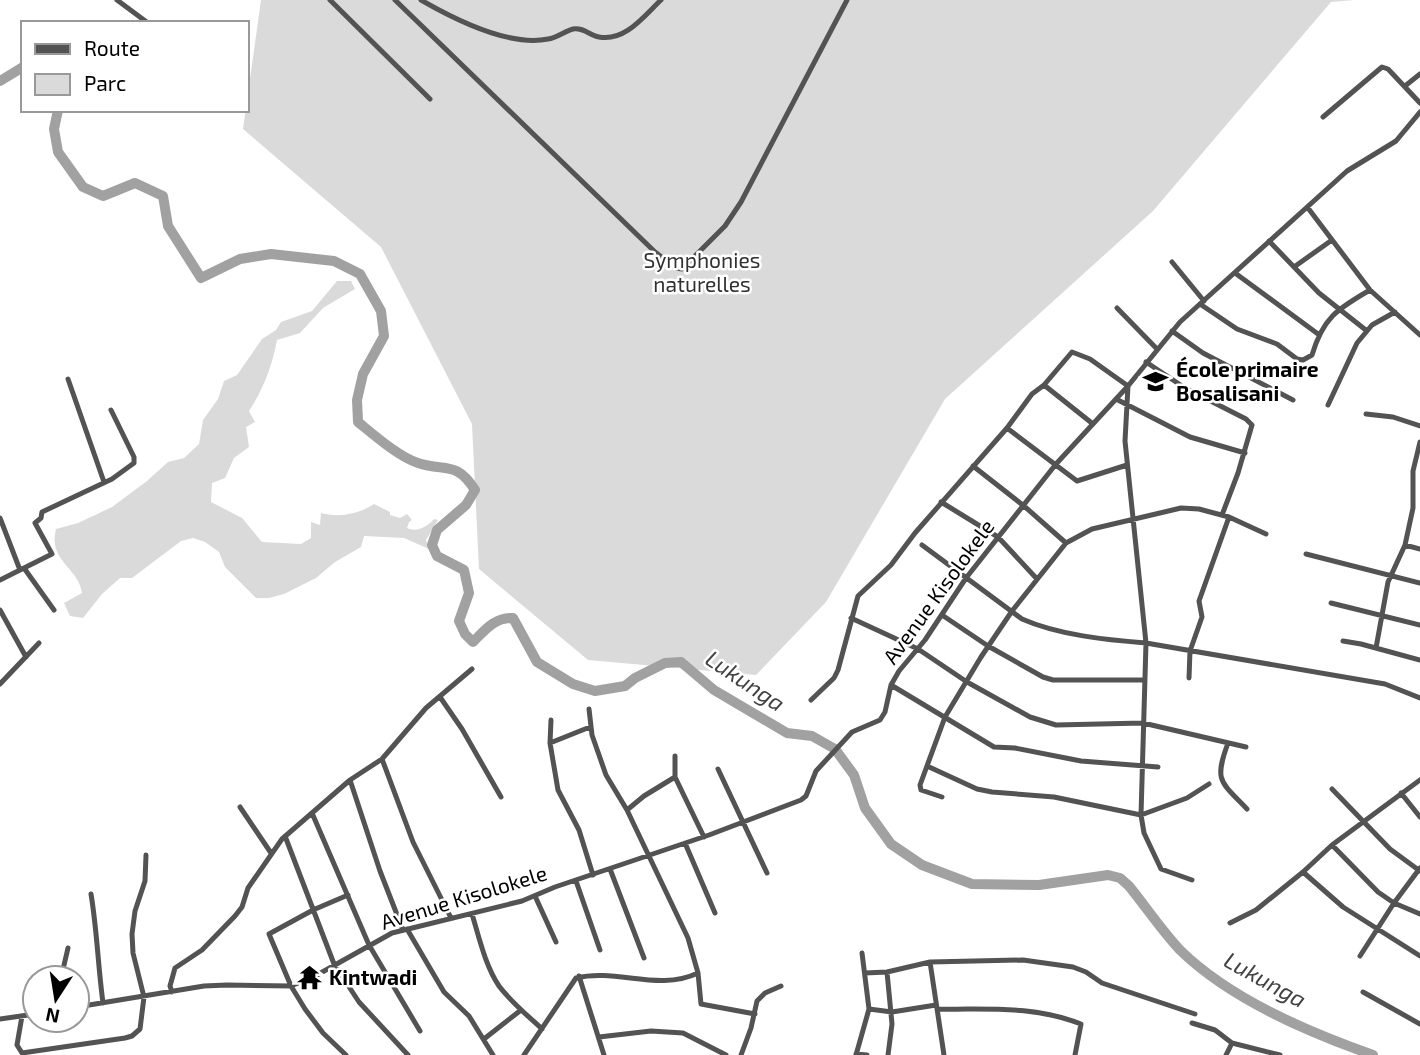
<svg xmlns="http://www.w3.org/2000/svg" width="1420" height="1055" viewBox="0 0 1420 1055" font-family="'Exo 2',sans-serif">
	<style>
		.green { fill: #dadada }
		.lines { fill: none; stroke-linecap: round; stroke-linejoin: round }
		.river { stroke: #a1a1a1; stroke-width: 10 }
		.street { stroke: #535353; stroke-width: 5 }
		.labels { text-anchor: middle; stroke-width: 5; stroke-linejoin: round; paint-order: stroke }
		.park-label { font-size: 21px; fill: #313131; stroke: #fff }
		.poi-label { font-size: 21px; font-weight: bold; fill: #000; stroke: #fff; text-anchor: start }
		.street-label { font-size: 21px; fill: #000; stroke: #fff }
		.water-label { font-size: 23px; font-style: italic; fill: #424242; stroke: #fff }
	</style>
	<rect width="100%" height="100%" fill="#fff"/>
	<path class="green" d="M261 0H1354L1331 2 1153 211 945 399 826 602 756 675 588 660 479 569 472 424 381 247 243 129Z
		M337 281H351L355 289 323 308 300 333 277 340C272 366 264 388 249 411L255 422 246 427 249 447 234 458 225 478 212 483 211 502 242 518 262 542 301 544 311 538V522L320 525 321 513C339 518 359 514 374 504L390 512V515L400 518 407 514 412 520 409 522 407 528C417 533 428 526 434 519L438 520 426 540 429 549 404 538 364 536 361 547 335 562 316 578 284 594 269 598H256L225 567 219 552 205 542 193 538 181 541 132 578H120L102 594 83 618 70 616 64 603 82 593C78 566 48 562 56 529L78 523 112 507 147 481 168 462 184 458 199 444 203 420 218 399 224 381 237 375 262 339 276 330 281 322 312 311Z"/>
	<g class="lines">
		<path class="river" d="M0 81 23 67
			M58 110 54 129 58 152 83 187 103 196 135 183 163 196 168 226 201 278 240 259 271 254 334 261 360 274 381 311 384 336 363 374 357 400 358 422C374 435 399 457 418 463 445 472 456 460 475 490L466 505 437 530 432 545 437 556 464 570 469 593 459 621 465 634 473 642C485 630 495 617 513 618L537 662 573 684 595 691 625 686 635 678 665 663 681 662 714 690 787 733 812 736 835 749 854 775 865 808 891 844 922 865 972 884 1039 885 1108 875 1120 878 1129 886C1146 907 1162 931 1180 950 1230 999 1308 1032 1373 1055"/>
		<path class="street" d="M117 0 148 23
			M330 0 430 99
			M395 0 655 252 676 268 682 269 725 226 741 202 847 0
			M421 0C454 19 509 47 548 39 557 38 565 31 573 29 583 27 589 35 599 37 625 42 644 16 661 0
			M1405 86 1420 74
			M1323 117 1382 67 1388 69 1420 103
			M1308 208 1370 290 1420 335
			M1269 241 1319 293 1367 331
			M1172 262 1204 301
			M1294 267 1332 240
			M1235 273 1318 334
			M1200 304 1237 329 1277 344 1297 359 1303 360 1312 355C1323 318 1337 309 1370 290
			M1117 308 1157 349
			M1172 331 1203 353 1293 400
			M1146 362 1185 388 1246 419 1252 425 1238 473 1222 515
			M68 379 104 482
			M1044 385 1093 424
			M1116 399 1190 437 1245 453
			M1328 405 1357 343 1372 325 1395 312
			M1366 414 1393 417 1420 426
			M1007 428 1077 481 1127 465
			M973 466 1024 506 1066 543
			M941 502 998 537 1037 579
			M0 518 20 570
			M922 545 1022 619C1058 635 1107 640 1146 643L1385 684 1420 698
			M1405 545 1420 549
			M1306 554 1420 583
			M24 568 54 610
			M0 580 52 554 35 523 41 518 42 512 112 479 134 463V457L111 410
			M1331 603 1420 625
			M0 610 26 657
			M942 615 988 646 1043 677 1053 680H1144
			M851 618 918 649 967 682 1030 717 1056 725 1143 723 1246 747
			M1343 641 1361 644 1420 660
			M1376 648 1388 582 1405 545 1413 508V471L1420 442
			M1189 678 1190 651 1202 617 1199 601 1229 517
			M0 684 39 643
			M891 685 994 747 1015 748 1081 761 1158 767
			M440 697 462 729 501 797
			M811 700 834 678 838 670 858 596 891 565 915 533 1007 428 1032 394 1044 385 1072 352 1090 359 1128 386 1125 441 1146 643 1141 815 1144 833 1161 869 1192 880
			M589 709 592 735 606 775 627 810 688 938 698 973 701 1004 755 1014
			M551 720 550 743 558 790 579 830 593 875
			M550 743 590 727
			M1228 743C1214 781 1220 781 1247 809
			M675 756V777L704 837
			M382 759 413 842 451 918
			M927 766 977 789 992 792 1054 797 1141 815 1187 798 1209 784
			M718 769 767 873
			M350 780 380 871 403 930
			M1332 789 1390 849 1420 871
			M1401 793 1420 817
			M942 797 921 790 920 785 945 717 981 657 1012 611 1066 543 1092 529 1181 508 1199 509 1229 517 1266 534
			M240 807 271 853
			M627 810 644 796 675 777
			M312 813 369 945 420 1031
			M285 836 334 964 359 1002 408 1055
			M685 843 715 913
			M1332 845 1378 892 1394 903 1420 914
			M610 869 644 958
			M1303 872 1343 907 1420 956
			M576 881 600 950
			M91 894C97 930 98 966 103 1003
			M535 896 556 942
			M472 914C479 937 485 965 499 986 511 1002 527 1015 542 1029
			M1230 923 1256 910 1303 872 1332 845 1420 780
			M407 929 444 992 469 1016 493 1055
			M1360 956 1394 903 1420 868
			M930 962 944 1055
			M887 972 892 1024 888 1055
			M865 973 887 972 930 962 1023 960 1073 967 1086 972 1102 983 1195 1014
			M579 976 604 1055
			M61 978 68 948
			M172 992 170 986 175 968 202 950 235 916 242 907 248 888 282 839 350 780 382 759 426 708 472 669
			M1363 992 1420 1024
			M77 1007 204 986 227 985 291 986 317 975 392 933 522 901 555 887 709 835 801 800 806 796 816 771 852 732 880 720 885 712 891 685 899 671 925 640 966 578 1056 464 1128 386 1180 322 1347 171 1396 141 1420 112
			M869 1009 892 1012 936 1005
			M937 1009C988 1010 1032 1005 1081 1024L1075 1055
			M22 1016 17 1045 22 1053 125 1038 132 1036 140 1029 144 997 133 953 132 934 135 911 145 881 146 855
			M0 1019 35 1014
			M1192 1023 1215 1030 1232 1043 1280 1055
			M599 1037 651 1031 683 1033 726 1055
			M484 1039 521 1010
			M856 1054 867 1055
			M346 1055 323 1033 305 1009 291 986 269 934 313 910 348 895
			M524 1055 576 978C617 968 658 992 698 973
			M741 1055 751 1028 757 1001 765 993 781 986
			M856 1055 869 1009 862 953
			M1226 1055 1232 1043"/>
	</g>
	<defs>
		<symbol id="school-bare" viewBox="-9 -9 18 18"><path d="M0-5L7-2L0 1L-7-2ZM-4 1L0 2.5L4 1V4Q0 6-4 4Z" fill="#000" stroke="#fff" stroke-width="2.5" paint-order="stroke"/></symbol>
		<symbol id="temple-bare" viewBox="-9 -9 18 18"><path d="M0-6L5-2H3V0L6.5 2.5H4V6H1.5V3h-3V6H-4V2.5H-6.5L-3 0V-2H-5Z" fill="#000" stroke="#fff" stroke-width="2.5" paint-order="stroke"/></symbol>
	</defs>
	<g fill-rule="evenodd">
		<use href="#school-bare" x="1138" y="364" width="35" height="35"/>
		<use href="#temple-bare" x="292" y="960" width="35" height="35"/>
	</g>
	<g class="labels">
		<g class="park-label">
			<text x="702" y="268">Symphonies<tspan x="702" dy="24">naturelles</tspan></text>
		</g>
		<g class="poi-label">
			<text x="1176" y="377">École primaire<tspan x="1176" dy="24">Bosalisani</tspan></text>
			<text x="329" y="985">Kintwadi</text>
		</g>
		<g class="street-label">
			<text transform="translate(939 592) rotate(-54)" y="7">Avenue Kisolokele</text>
			<text transform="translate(464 898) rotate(-17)" y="7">Avenue Kisolokele</text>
		</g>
		<g class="water-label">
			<text transform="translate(745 681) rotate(34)" y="8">Lukunga</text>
			<text transform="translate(1265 980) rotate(29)" y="8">Lukunga</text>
		</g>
	</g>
	<rect x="21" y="21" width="228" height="91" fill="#ffffff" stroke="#999999" stroke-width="2"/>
	<rect x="35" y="44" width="35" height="10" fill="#535353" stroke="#999999" stroke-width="2"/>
	<text x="84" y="56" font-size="21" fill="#000000">Route</text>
	<rect x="35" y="74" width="35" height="21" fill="#dadada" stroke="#999999" stroke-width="2"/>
	<text x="84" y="91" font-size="21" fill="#000000">Parc</text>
	<g transform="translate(56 999) rotate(192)"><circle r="33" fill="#ffffff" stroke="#999999" stroke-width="2"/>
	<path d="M0-5L12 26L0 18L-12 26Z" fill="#000000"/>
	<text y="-10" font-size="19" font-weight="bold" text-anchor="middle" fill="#000000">N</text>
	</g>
</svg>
